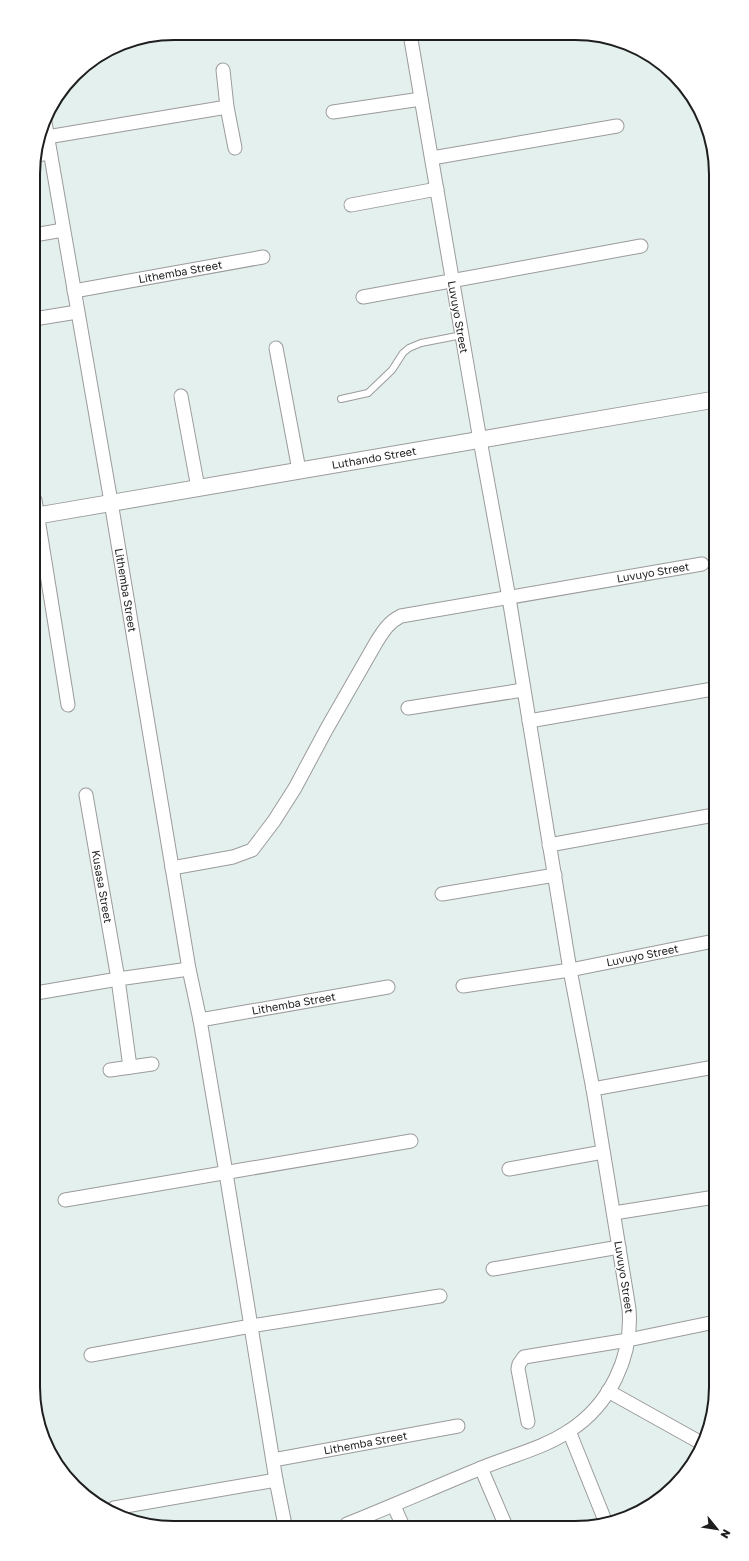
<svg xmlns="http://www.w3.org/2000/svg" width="749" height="1561" viewBox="0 0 749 1561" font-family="'Golos Text',sans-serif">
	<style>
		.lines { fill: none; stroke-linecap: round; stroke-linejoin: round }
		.service-casing { stroke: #9b9b9b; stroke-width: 8 }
		.minor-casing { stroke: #9b9b9b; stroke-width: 15 }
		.tertiary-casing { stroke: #9b9b9b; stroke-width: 18 }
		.service { stroke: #fff; stroke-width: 6 }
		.minor { stroke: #fff; stroke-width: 13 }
		.tertiary { stroke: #fff; stroke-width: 16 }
		.labels { text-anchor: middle; stroke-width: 3; stroke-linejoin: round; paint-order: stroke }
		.street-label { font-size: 11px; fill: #1e1e1e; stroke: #fff }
		.rim { fill: none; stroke: #1e1e1e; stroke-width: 2 }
	</style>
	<rect width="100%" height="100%" fill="#e3f0ed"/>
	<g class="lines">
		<defs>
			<path id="service" d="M341 399 368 393 392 370 403 353 409 348 421 343 462 335"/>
			<g id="minor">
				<path d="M223 70 227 107 235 148"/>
				<path d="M333 112 421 99"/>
				<path id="s1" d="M45 122 111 502 189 969 200 1020 226 1173 276 1480 285 1525"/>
				<path d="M47 137 227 107"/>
				<path d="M36 155 50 153"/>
				<path d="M432 158 617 126"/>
				<path d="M351 205 437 189"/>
				<path d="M34 235 63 230"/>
				<path id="s2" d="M74 291 263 257"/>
				<path d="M363 297 641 246"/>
				<path d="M34 319 77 312"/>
				<path d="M276 348 299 470"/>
				<path d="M181 396 198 488"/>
				<path d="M35 500 68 705"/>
				<path d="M408 708 523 690"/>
				<path d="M529 721 713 689"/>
				<path id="s3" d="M86 795 118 979 130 1067"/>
				<path d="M549 845 714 815"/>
				<path id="s4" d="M172 868 233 857 252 850 274 821 295 788 326 730 377 641C384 630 389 622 401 616L702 564"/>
				<path d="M442 894 555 875"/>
				<path id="s5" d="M463 986 570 970 714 941"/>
				<path d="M36 993 118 979 189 969"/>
				<path id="s6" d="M200 1020 388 987"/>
				<path d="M110 1070 152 1064"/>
				<path d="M593 1089 714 1067"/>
				<path d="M509 1169 603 1152"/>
				<path d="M65 1200 411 1141"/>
				<path d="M614 1213 715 1197"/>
				<path d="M493 1269 619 1247"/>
				<path d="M91 1355 251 1326 440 1296"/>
				<path d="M608 1391 703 1444"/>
				<path d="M528 1422 518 1369 519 1364 524 1357 628 1340 715 1322"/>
				<path d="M569 1431 606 1523"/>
				<path id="s7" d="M273 1460 458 1426"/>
				<path d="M481 1468 505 1524"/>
				<path d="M394 1506 402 1524"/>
				<path d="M114 1508 276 1480"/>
				<path d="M347 1524C392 1506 435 1487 479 1469 509 1456 542 1449 569 1431 610 1405 633 1356 629 1309L593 1089 570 970 509 598 480 440 410 34"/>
			</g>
			<g id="tertiary">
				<path id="s8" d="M35 516 712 400"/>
			</g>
		</defs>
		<use href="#service" class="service-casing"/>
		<use href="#minor" class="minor-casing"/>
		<use href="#tertiary" class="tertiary-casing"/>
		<use href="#service" class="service"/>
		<use href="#minor" class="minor"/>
		<use href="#tertiary" class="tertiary"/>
	</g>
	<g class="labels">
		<g class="street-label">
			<text dy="4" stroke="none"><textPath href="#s2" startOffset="108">Lithemba Street</textPath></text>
			<text transform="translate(458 317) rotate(80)" y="4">Luvuyo Street</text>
			<text dy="4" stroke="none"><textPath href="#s8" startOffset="344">Luthando Street</textPath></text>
			<text dy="4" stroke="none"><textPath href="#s4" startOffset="617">Luvuyo Street</textPath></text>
			<text dy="4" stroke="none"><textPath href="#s1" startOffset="475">Lithemba Street</textPath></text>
			<text dy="4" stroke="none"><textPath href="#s3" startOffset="93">Kusasa Street</textPath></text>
			<text dy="4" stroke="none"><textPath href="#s5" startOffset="182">Luvuyo Street</textPath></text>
			<text dy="4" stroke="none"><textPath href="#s6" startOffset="95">Lithemba Street</textPath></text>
			<text transform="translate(624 1277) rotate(81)" y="4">Luvuyo Street</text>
			<text dy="4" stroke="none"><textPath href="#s7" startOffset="94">Lithemba Street</textPath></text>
		</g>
	</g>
	<path d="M0 0H749V1561H0ZM174 40H575A134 134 0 0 1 709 174V1387A134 134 0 0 1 575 1521H174A134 134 0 0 1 40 1387V174A134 134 0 0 1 174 40Z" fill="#fff" fill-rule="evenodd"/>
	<path class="rim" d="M174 40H575A134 134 0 0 1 709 174V1387A134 134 0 0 1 575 1521H174A134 134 0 0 1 40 1387V174A134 134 0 0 1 174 40Z"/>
	<g transform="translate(717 1529) rotate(120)" stroke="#ffffff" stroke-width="3" paint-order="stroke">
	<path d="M0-3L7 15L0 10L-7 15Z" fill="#1e1e1e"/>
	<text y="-6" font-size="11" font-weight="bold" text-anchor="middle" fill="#1e1e1e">N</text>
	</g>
</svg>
